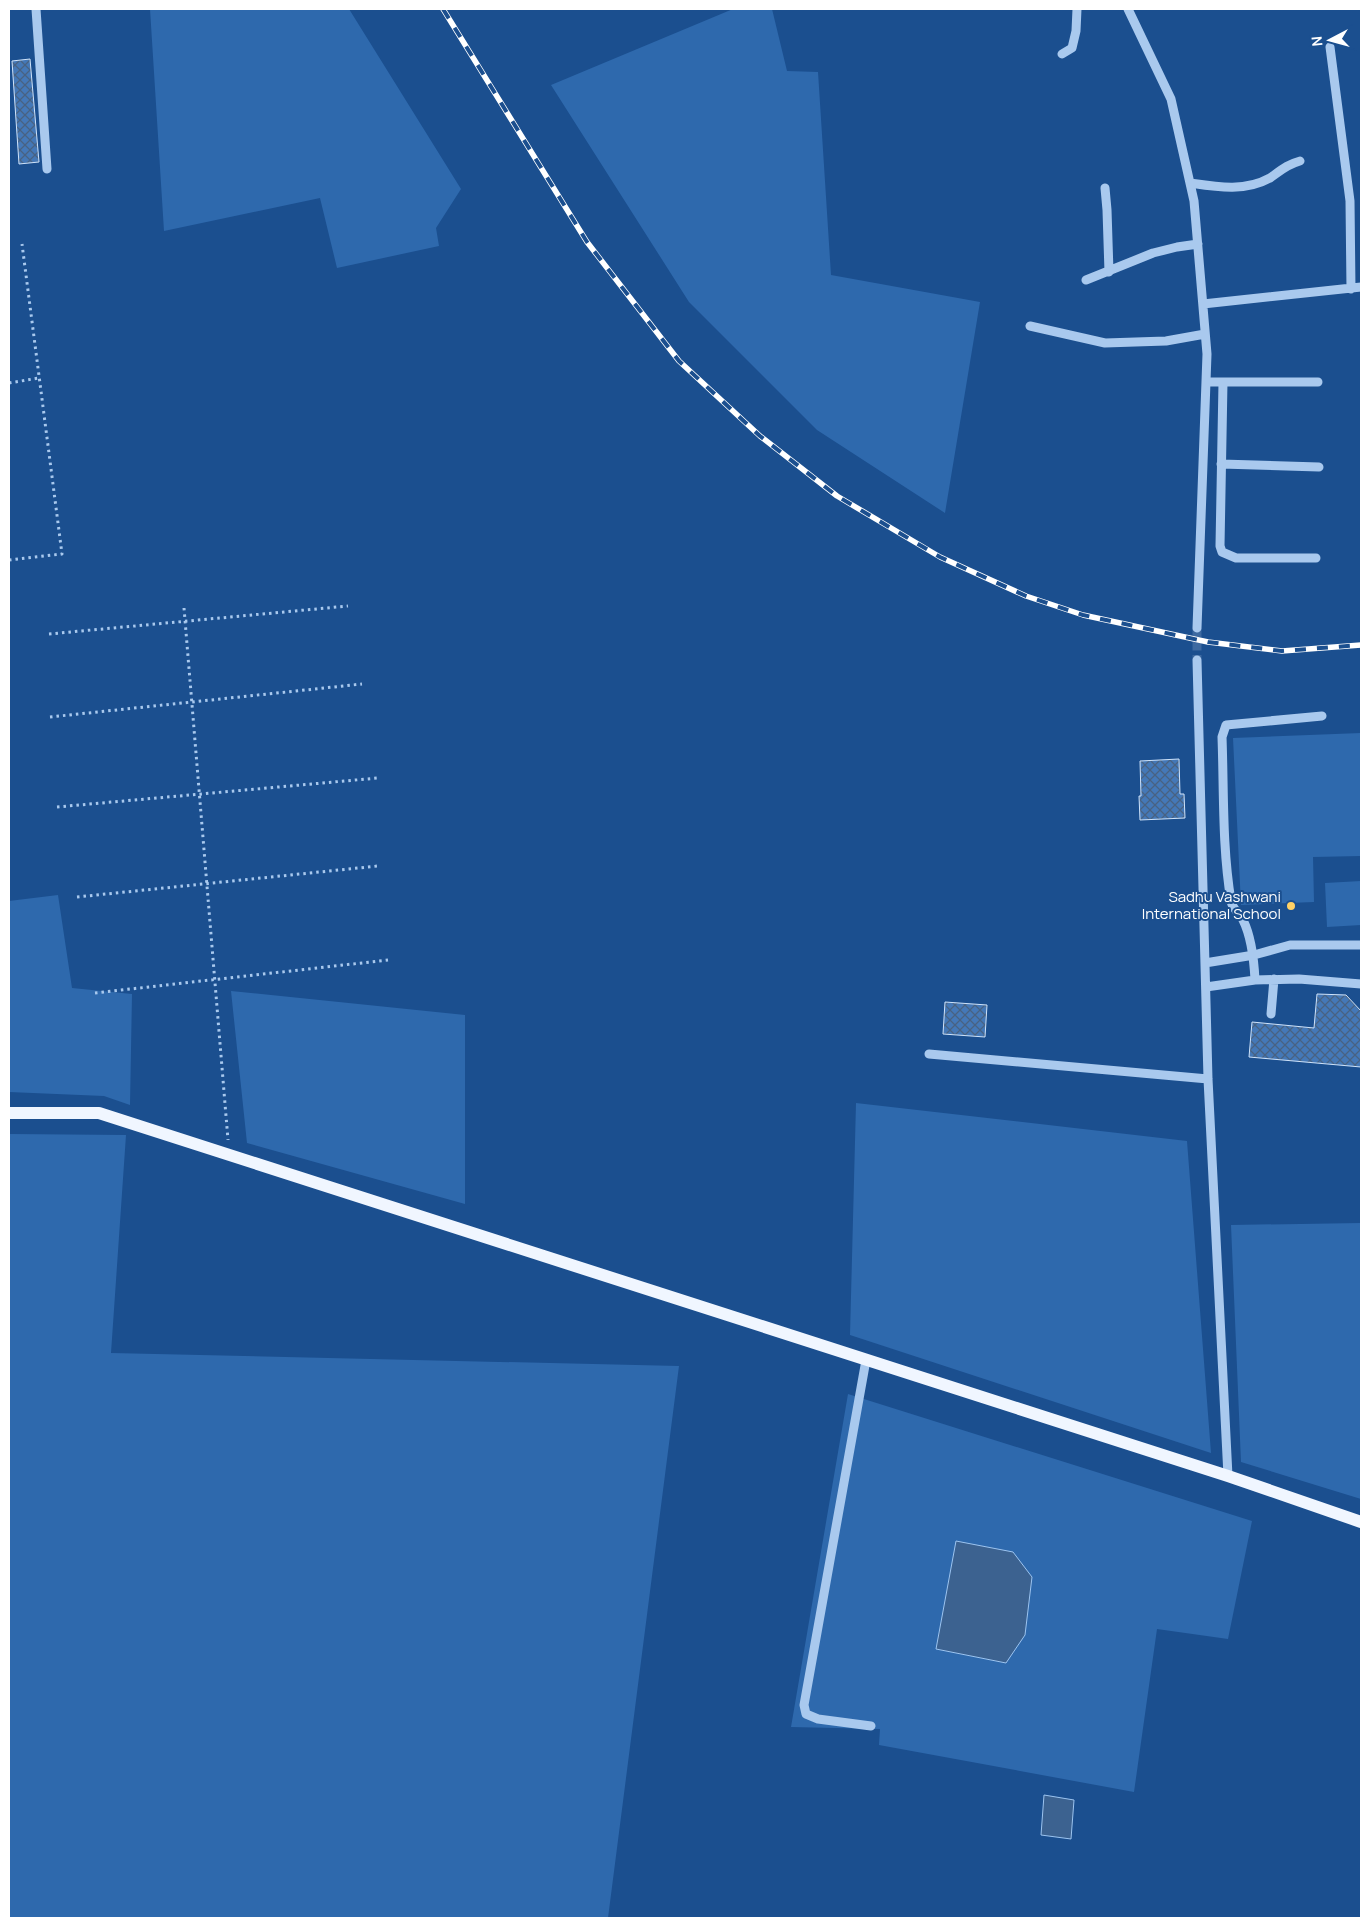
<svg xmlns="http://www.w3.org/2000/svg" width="1370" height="1927" viewBox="0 0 1370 1927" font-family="Manrope,sans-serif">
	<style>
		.green { fill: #2e69ad }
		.water { fill: #3c6290; stroke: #9cc4f0 }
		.building { fill: url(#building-cross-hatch); stroke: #cfe3fa }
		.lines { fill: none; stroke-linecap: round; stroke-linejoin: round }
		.minor-tunnel { stroke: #3d69a0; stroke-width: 9; stroke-dasharray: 9 4.5; stroke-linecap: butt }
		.path { stroke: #a9c9ee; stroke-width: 3; stroke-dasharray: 2.5 4; stroke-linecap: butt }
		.minor { stroke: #a9c9ee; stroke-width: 9 }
		.major { stroke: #f0f6ff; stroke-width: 12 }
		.rail-casing { stroke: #fff; stroke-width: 5.5 }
		.rail { stroke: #1b4f8f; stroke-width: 4; stroke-dasharray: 11; stroke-linecap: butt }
		.poi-dot { fill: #ffd166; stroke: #1b4f8f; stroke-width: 2 }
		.labels { text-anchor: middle; stroke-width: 4; stroke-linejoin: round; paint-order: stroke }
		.poi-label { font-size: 15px; fill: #fff; stroke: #1b4f8f; text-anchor: end }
	</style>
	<defs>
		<pattern id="building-cross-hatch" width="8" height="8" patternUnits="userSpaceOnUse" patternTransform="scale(1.25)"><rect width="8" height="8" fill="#4478b7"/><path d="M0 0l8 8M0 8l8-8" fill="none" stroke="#486282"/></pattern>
	</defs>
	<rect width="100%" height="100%" fill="#1b4f8f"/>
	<path class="green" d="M150 9H349L461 189 436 228 439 246 337 268 320 198 164 231Z
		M733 9H772L787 71 818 72 831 275 980 302 945 513 817 430 689 302 551 85Z
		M1361 733V856L1313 857 1314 902 1241 905 1233 738Z
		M1361 881V925L1327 927 1325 883Z
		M58 895 72 988 132 994 130 1105 104 1096 9 1092V901Z
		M231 991 465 1015V1204L247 1143Z
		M856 1103 1187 1141 1211 1453 850 1335Z
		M9 1134 126 1135 111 1353 679 1366 608 1918H9Z
		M1361 1223V1499L1241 1462 1231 1225Z
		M848 1394 1252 1521 1228 1639 1157 1629 1134 1792 879 1745 880 1729 791 1727Z"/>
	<path class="water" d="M956 1541 1013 1552 1032 1577 1025 1635 1006 1663 936 1649Z
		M1044 1795 1074 1800 1071 1839 1041 1835Z"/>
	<path class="building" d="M30 59 39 162 19 164 12 61Z
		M1179 759 1180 794H1184L1185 818 1140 820 1139 796H1141L1140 761Z
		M1317 994 1346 995 1361 1011V1067L1249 1057 1252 1022 1314 1028Z
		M945 1002 987 1005 985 1037 943 1034Z"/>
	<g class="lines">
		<path class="minor-tunnel" d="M1197 628V660"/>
		<path class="path" d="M9 383 39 378
			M9 560 62 554 22 244
			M184 608 228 1140
			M49 634 348 606
			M50 717 362 684
			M57 807 378 778
			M77 897 378 866
			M95 993 388 960"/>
		<path class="minor" d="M36 9 47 169
			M1128 9 1171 99 1194 201 1207 354 1197 628
			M1330 47 1350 201 1351 289
			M1062 54 1072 48 1076 31 1077 9
			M1190 183C1217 187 1245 192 1270 178 1280 171 1288 164 1300 161
			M1105 188 1107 210 1109 272
			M1086 280 1153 253 1177 247 1198 244
			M1203 304 1361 287
			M1030 326 1105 343 1166 341 1205 334
			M1206 382H1318
			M1223 382 1220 546 1222 552 1236 558H1316
			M1221 464 1319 467
			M1197 660 1208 1079 1228 1476
			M1205 963 1254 955 1290 945H1361
			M1255 980C1254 960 1252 938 1243 920 1240 913 1232 909 1231 901 1222 847 1224 791 1222 737L1226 725 1322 716
			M1206 987 1255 980 1299 979 1361 984
			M1271 1014 1274 979
			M929 1054 1208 1079
			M866 1360 804 1705 806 1714 818 1719 871 1726"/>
		<path class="major" d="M9 1113H99L1228 1476 1361 1522"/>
		<defs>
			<path id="rail" d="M443 9 587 242 679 361 760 436 837 496 940 557 1026 596 1083 615 1208 642 1282 651 1361 645"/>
		</defs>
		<use href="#rail" class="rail-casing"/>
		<use href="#rail" class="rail"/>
	</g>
	<circle class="poi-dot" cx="1291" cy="906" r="5"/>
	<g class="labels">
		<g class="poi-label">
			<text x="1281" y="902">Sadhu Vashwani<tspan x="1281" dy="17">International School</tspan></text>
		</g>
	</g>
	<rect width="1370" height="1927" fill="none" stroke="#ffffff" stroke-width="20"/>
	<g transform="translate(1330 40) rotate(264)" stroke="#1b4f8f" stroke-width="4" paint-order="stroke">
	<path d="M0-4L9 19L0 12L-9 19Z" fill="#ffffff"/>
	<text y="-8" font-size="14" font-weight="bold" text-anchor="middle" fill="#ffffff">N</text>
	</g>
</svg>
